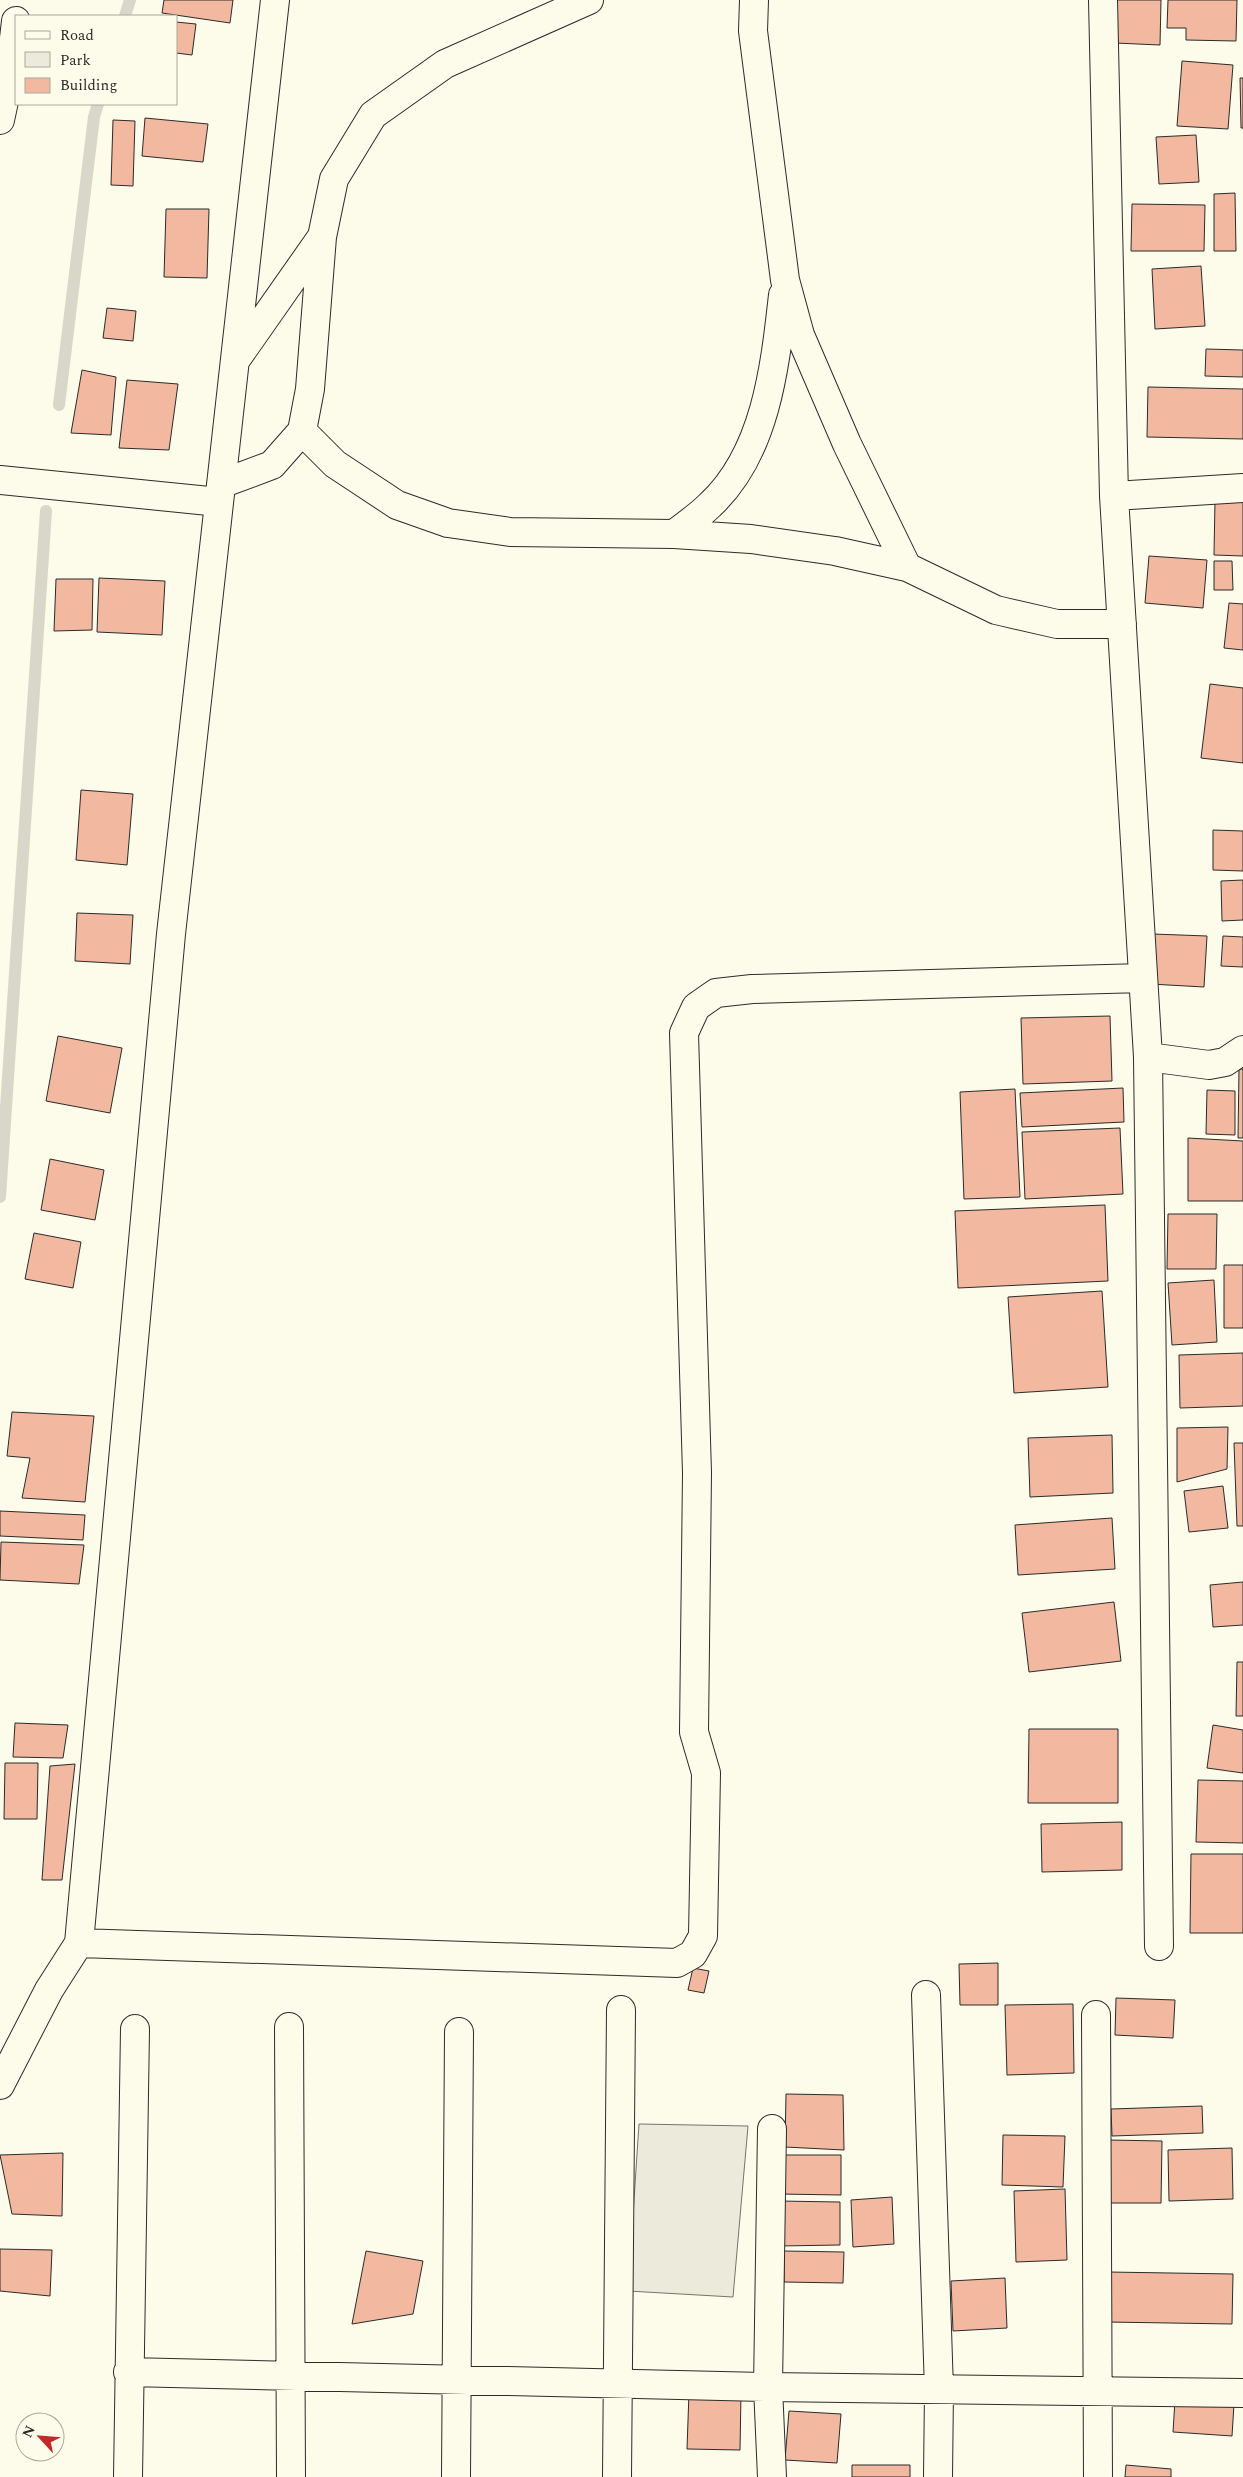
<svg xmlns="http://www.w3.org/2000/svg" width="1243" height="2477" viewBox="0 0 1243 2477" font-family="Spectral,serif">
	<style>
		.green { fill: #ecebdb; stroke: #74746e }
		.lines { fill: none; stroke-linecap: round; stroke-linejoin: round }
		.stream { stroke: #d8d7c9; stroke-width: 12 }
		.building { fill: #f2b8a0; stroke: #2b2b2b }
		.minor-casing { stroke: #2b2b2b; stroke-width: 30 }
		.minor { stroke: #fdfbea; stroke-width: 28 }
	</style>
	<rect width="100%" height="100%" fill="#fdfbea"/>
	<path class="green" d="M639 2124 748 2126 733 2297 628 2291Z"/>
	<g class="lines">
		<path class="stream" d="M125 16 130 0
			M59 405 94 117 98 104
			M0 1197 46 511"/>
	</g>
	<path class="building" d="M164 0H233L230 23 162 13Z
		M1117 0H1161L1160 45 1115 43Z
		M1168 0H1237L1236 41 1186 40V28H1167Z
		M176 22 196 24 192 55 176 53Z
		M1182 61 1233 65 1228 129 1177 126Z
		M1240 78H1243V128H1241Z
		M145 118 208 124 203 162 142 156Z
		M113 120 135 121 133 186 111 185Z
		M1196 135 1199 182 1159 184 1156 137Z
		M1235 193 1236 251H1214V194Z
		M1132 204 1205 205 1204 251H1131Z
		M166 209H209L207 278 164 277Z
		M1201 266 1205 326 1155 329 1152 269Z
		M107 308 136 311 133 341 103 338Z
		M1206 349 1243 350V377L1205 376Z
		M82 370 116 377 111 435 71 433Z
		M127 380 178 384 169 450 119 448Z
		M1148 387 1243 389V439L1147 437Z
		M1215 501H1243V556L1214 555Z
		M1149 556 1207 560 1203 608 1145 603Z
		M1214 561H1232L1233 590H1214Z
		M99 578 165 581 162 635 97 632Z
		M56 579H93L92 630 54 631Z
		M1229 603 1243 604V650L1224 648Z
		M1210 684 1243 688V763L1201 758Z
		M81 790 133 794 127 865 76 860Z
		M1213 830 1243 831V871L1213 870Z
		M1243 880V920L1222 921 1221 881Z
		M77 913 133 915 130 964 75 961Z
		M1153 934 1207 936 1204 987 1150 984Z
		M1223 936 1243 937V967L1221 966Z
		M1110 1016 1112 1081 1023 1084 1021 1018Z
		M58 1036 122 1048 110 1113 46 1101Z
		M1239 1069H1243V1138H1238Z
		M1123 1088 1124 1122 1022 1127 1020 1093Z
		M1015 1089 1020 1197 964 1199 960 1092Z
		M1207 1090 1235 1091V1135L1206 1134Z
		M1120 1128 1123 1194 1025 1199 1022 1132Z
		M1188 1138 1243 1141V1201H1188Z
		M50 1159 104 1170 95 1220 41 1210Z
		M1105 1205 1108 1281 958 1288 955 1211Z
		M1168 1214H1217L1216 1269H1167Z
		M34 1233 81 1242 73 1288 25 1279Z
		M1224 1265H1243V1328H1224Z
		M1214 1280 1217 1342 1172 1345 1168 1283Z
		M1102 1291 1108 1387 1014 1393 1008 1297Z
		M1243 1353V1406L1180 1408 1179 1355Z
		M12 1412 94 1416 85 1502 22 1498 30 1458 7 1456Z
		M1228 1427 1227 1469 1177 1482V1428Z
		M1112 1435 1113 1493 1030 1497 1028 1438Z
		M1234 1443H1243V1526H1237Z
		M1223 1486 1228 1528 1189 1532 1184 1491Z
		M0 1511 85 1515 83 1540 0 1536Z
		M1112 1518 1115 1569 1018 1575 1015 1525Z
		M1 1542 84 1545 79 1584 0 1580Z
		M1243 1582V1625L1213 1627 1210 1585Z
		M1114 1602 1121 1661 1029 1672 1022 1613Z
		M1237 1662H1243V1716H1236Z
		M15 1723 68 1725 63 1758 13 1757Z
		M1213 1725 1243 1730V1773L1207 1768Z
		M1029 1729H1118V1803H1028Z
		M5 1763H38L37 1819H4Z
		M75 1764 62 1880H42L50 1766Z
		M1198 1780 1243 1781V1843L1196 1842Z
		M1122 1822V1870L1042 1872 1041 1824Z
		M1191 1854H1243V1933H1190Z
		M998 1963V2005H960L959 1964Z
		M693 1968 709 1971 704 1993 688 1990Z
		M1116 1998 1175 2000 1173 2038 1115 2035Z
		M1073 2004 1074 2073 1007 2075 1005 2005Z
		M786 2094 843 2095 844 2150 785 2147Z
		M1202 2106 1203 2133 1112 2136 1111 2109Z
		M1003 2135 1065 2136 1063 2187 1002 2185Z
		M1109 2140 1162 2141 1161 2203H1107Z
		M1232 2148 1233 2199 1169 2201 1168 2150Z
		M63 2153 62 2216 12 2214 0 2155Z
		M780 2155H841V2195L779 2194Z
		M1065 2189 1067 2260 1016 2262 1014 2191Z
		M892 2197 894 2244 853 2247 851 2200Z
		M779 2201 840 2202V2245L779 2246Z
		M0 2249 52 2250 50 2296 0 2291Z
		M366 2251 423 2261 413 2314 352 2324Z
		M784 2251 844 2252 843 2283 784 2282Z
		M1108 2272 1233 2274 1232 2324 1107 2322Z
		M1005 2278 1007 2328 953 2331 951 2281Z
		M689 2392 741 2393 740 2450 687 2449Z
		M1175 2400 1234 2404 1232 2436 1173 2432Z
		M789 2411 841 2414 837 2463 785 2460Z
		M852 2465H910V2477H852Z
		M1126 2465 1171 2469V2477H1125Z"/>
	<g class="lines">
		<defs>
			<path id="minor" d="M754 0 753 31 785 280 800 335 847 444 907 567
				M1103 0 1114 496 1148 1057 1159 1946
				M0 120 10 73 16 21
				M237 358 321 238
				M302 431 335 464 397 505 448 523 510 532 674 534 751 539 835 551 907 567 996 610 1057 624H1122
				M0 480 219 502
				M221 484 272 465 302 431 310 389 322 237 334 179 373 115 445 64 589 0
				M1114 496 1243 488
				M674 534C686 525 699 516 710 505 766 453 775 367 783 295
				M1148 1057 1209 1065 1225 1062 1243 1050
				M79 1943 677 1963 693 1954 703 1936 706 1773 694 1732 697 1473 684 1033 696 1007 716 993 752 989 1143 978
				M926 1995 939 2390 938 2477
				M1096 2015 1098 2477
				M289 2027 291 2477
				M0 2085 49 1990 79 1943 171 934 275 0
				M128 2372 768 2387 1243 2393
				M128 2477 135 2029
				M456 2477 459 2032
				M617 2477 621 2010
				M772 2477 768 2387 772 2129"/>
		</defs>
		<use href="#minor" class="minor-casing"/>
		<use href="#minor" class="minor"/>
	</g>
	<rect x="15" y="15" width="162" height="90" fill="#fdfbea" stroke="#a9a89e"/>
	<rect x="25" y="31" width="25" height="8" fill="#fdfbea" stroke="#a9a89e"/>
	<text x="60" y="40" font-size="15" fill="#2b2b2b">Road</text>
	<rect x="25" y="52" width="25" height="15" fill="#ecebdb" stroke="#a9a89e"/>
	<text x="60" y="65" font-size="15" fill="#2b2b2b">Park</text>
	<rect x="25" y="78" width="25" height="15" fill="#f2b8a0" stroke="#a9a89e"/>
	<text x="60" y="90" font-size="15" fill="#2b2b2b">Building</text>
	<g transform="translate(40 2437) rotate(296)"><circle r="24" fill="#fdfbea" stroke="#a9a89e"/>
	<path d="M0-4L9 19L0 12L-9 19Z" fill="#c62828"/>
	<text y="-8" font-size="14" font-weight="bold" text-anchor="middle" fill="#2b2b2b">N</text>
	</g>
</svg>
